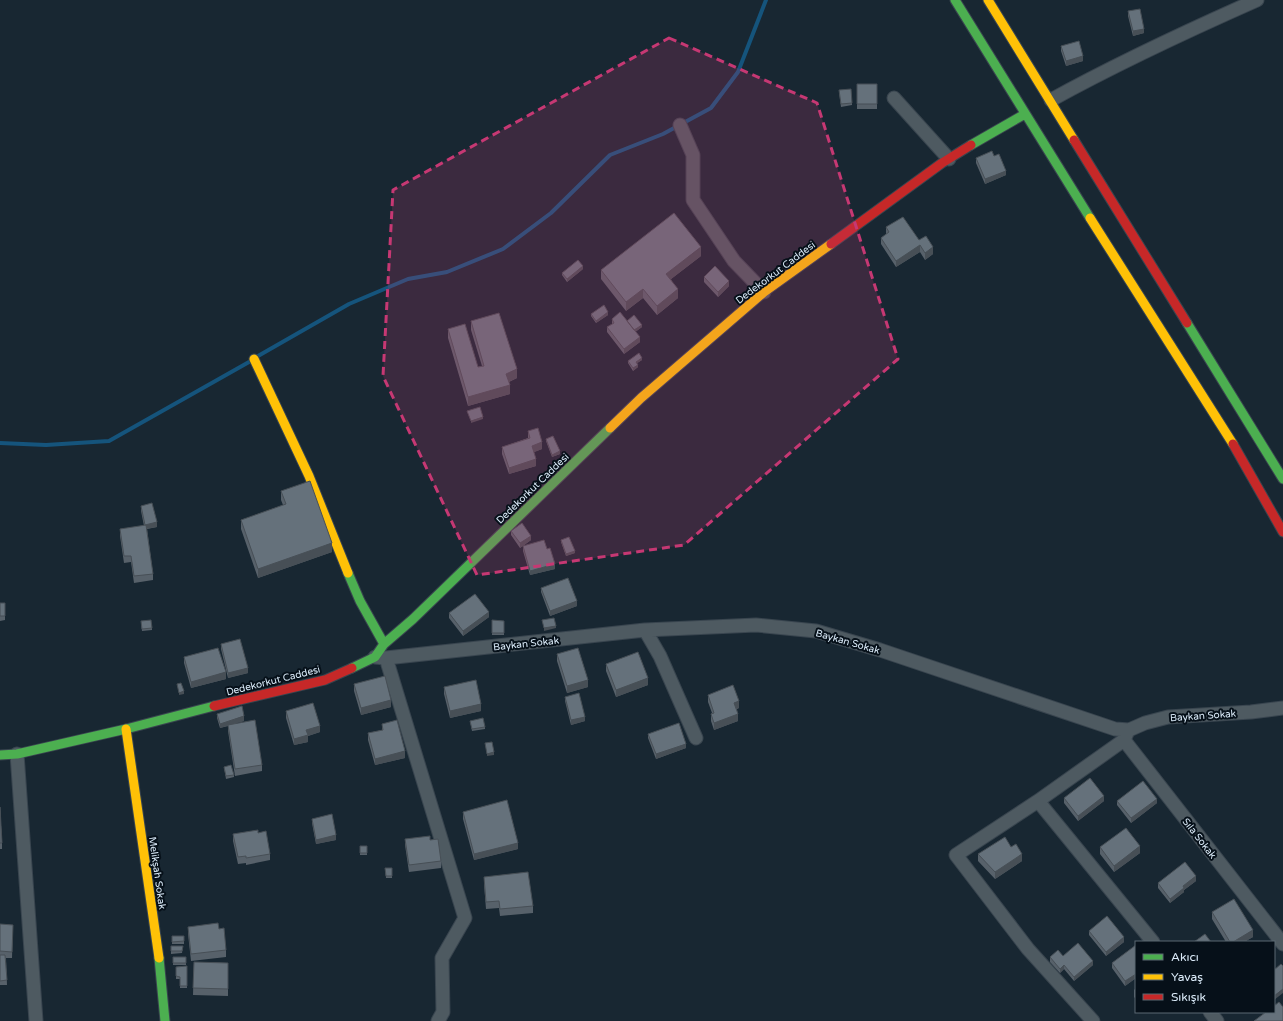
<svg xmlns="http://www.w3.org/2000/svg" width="1283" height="1021" viewBox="0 0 1283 1021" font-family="'Varela Round',sans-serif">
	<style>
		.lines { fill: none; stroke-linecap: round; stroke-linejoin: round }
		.stream { stroke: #15547c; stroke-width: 4 }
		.street-casing { stroke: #39454f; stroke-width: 15 }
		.fast-casing { stroke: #39454f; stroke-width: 11 }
		.slow-casing { stroke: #39454f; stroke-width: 11 }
		.jam-casing { stroke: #39454f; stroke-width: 11 }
		.street { stroke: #4e5a61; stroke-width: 13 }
		.fast { stroke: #4caf50; stroke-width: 9 }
		.slow { stroke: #ffc107; stroke-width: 9 }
		.jam { stroke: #c62828; stroke-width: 9 }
		.wall { fill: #57616a }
		.shaded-wall { fill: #474f56 }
		.building { fill: #65717b; stroke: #474f56 }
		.marked { fill: #c63873; fill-opacity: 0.2; stroke: #c63873; stroke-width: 3; stroke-dasharray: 8 5; stroke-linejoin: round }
		.labels { text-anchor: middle; stroke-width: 4; stroke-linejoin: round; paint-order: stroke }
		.street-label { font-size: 10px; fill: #dbebf9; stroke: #061019 }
	</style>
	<rect width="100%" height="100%" fill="#182732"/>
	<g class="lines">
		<path class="stream" d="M258 356 349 304 408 279 447 272 503 249 551 213 610 155 663 134 711 108 738 72 766 0
			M0 443 46 445 109 441 249 362"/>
		<defs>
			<path id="street" d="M894 98 949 159
				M1051 100C1118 63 1187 31 1257 0
				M680 125 693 155V200L734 261 764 292
				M645 630 660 656 696 738
				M375 657 386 658 645 630 756 625 816 631 880 650 1115 729 1129 730 1145 723 1168 717 1251 712 1283 708
				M386 658 465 918 442 958 443 1012 438 1021
				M1127 733 1124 740 1283 944
				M1124 740 1038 801 1153 942
				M17 754 36 1021
				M1038 801 956 855 1028 949 1093 1021
				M1210 1012 1217 1021"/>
			<path id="fast" d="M955 0 1090 218
				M971 145 1025 114
				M1187 323 1283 479
				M348 573 360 601 384 644
				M352 668 375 657 384 644 413 619 610 428
				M0 755 17 754 126 729 214 706
				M159 958 165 1021"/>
			<path id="slow" d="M988 0 1074 140
				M1090 218 1233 444
				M254 359 309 476 348 573
				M610 428 641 398 764 292 831 244
				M126 729 159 958"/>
			<path id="jam" d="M1074 140 1187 323
				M831 244 942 163 971 145
				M1233 444 1283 532
				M214 706 325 680 352 668"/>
		</defs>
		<use href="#street" class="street-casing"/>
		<use href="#fast" class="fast-casing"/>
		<use href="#slow" class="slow-casing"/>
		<use href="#jam" class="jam-casing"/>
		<use href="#street" class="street"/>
		<use href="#fast" class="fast"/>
		<use href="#slow" class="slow"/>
		<use href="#jam" class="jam"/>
	</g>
	<path class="wall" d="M1128 11 1144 33 1133 36 1128 16Z
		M1061 46 1083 61 1066 66 1061 51Z
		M857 84H877V109H857Z
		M839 92 852 103V105L841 107Z
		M976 158 1006 175 985 184 976 163Z
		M886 227 919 240 933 254 925 260 920 252 896 267 881 244V238L886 234Z
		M701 256 671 279 678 298 657 315 643 298 626 311 601 279V270Z
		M583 269 567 282 562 275V273Z
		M704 277 729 286 718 297 704 282Z
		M591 314 608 315 596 323 591 316Z
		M612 319 627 321 642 327 635 332 640 342 624 354 607 332V327L612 324Z
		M471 321 517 378 509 382 510 394 468 406 448 338V329L478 367 482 366 471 330Z
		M642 360 637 363 638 367 633 371 628 363V361Z
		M528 431 542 449 534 452 536 466 509 474 502 454V447L528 438Z
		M546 439 560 454 552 457 546 441Z
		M281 491 332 552 258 578 241 529V520L283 505 281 500Z
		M141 506 157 527 147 529 153 574V580L134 583 131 562 124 563 120 536V529L144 526 141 511Z
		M511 531 531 540 520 548 511 535Z
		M561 540 575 553 566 556 561 542Z
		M523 546 547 549 555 569 530 575 523 551Z
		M541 588 577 606 550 616 541 592Z
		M0 603H5V620L0 621Z
		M449 613 489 617 463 636 449 618Z
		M492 620 504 621V635H492Z
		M141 623 152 628V630L142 631Z
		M221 644 248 673 228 678 221 649Z
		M557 654 588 687 567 693 557 661Z
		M184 657 226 679 191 688 184 663Z
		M606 664 648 685 616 697 606 671Z
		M354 684 391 707 361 715 354 691Z
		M444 687 481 711 450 718 444 694Z
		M708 695 739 708 737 709 738 721 714 730 711 721V714L712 713 708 702Z
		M565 697 585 721 571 725 565 701Z
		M286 711 320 732 308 736V742L294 745 286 718Z
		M217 714 244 721 236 723 262 765V771L235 776 228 731V726L220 728 217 718Z
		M470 721 485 727V729L472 731Z
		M382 724 405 758 375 765 368 740V733L382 730Z
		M648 734 686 748 656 759 648 738Z
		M224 767 234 775V777L226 779Z
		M1064 798 1104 801 1078 821 1064 803Z
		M1117 801 1157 803 1131 823 1117 805Z
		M0 807 2 843V849H0Z
		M463 812 518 849 474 860 463 819Z
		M312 819 336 840 316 844 312 823Z
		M258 833 270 854V860L246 865V863L238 864 233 841V834Z
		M405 839 441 861V868L409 872 405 845Z
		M360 846H367V855H360Z
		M1011 847 1022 861 995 879 978 861V854Z
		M1100 847 1140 853 1114 872 1100 854Z
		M385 868H392V878H386Z
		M484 877 533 906V913L500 916 499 908 486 909 484 884Z
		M1196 881 1184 890V892L1170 903 1158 888V883Z
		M1212 912 1253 937 1244 942H1226L1212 919Z
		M0 924 13 925 12 958H6L7 985H0Z
		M188 927 226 950V957L191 961 188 934Z
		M1089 931 1124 942 1106 956 1089 935Z
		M172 936H184V944H172Z
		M1136 945V978L1125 986 1112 968V963Z
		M171 946H183L182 953 171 954Z
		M1063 956 1093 965 1074 981 1064 969 1060 973 1050 962V957Z
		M173 957H186V965H173Z
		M194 962 228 963V996L193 995Z
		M187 966V988H180V979H176V967Z
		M1136 988V999L1134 997V990Z"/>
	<path class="shaded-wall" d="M1144 29V33L1133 36V31Z
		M1083 56V61L1066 66V61Z
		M1006 171V175L985 184V179Z
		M920 245V252L896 267V261Z
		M701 247V256L666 283V274Z
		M933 247V254L925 260V253Z
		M583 266V269L567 282V279Z
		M729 281V286L718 297V292Z
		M643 289V298L626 311V302Z
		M678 289V298L657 315V306Z
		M608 312V315L596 323V321Z
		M642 325V327L634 333V330Z
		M640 337V342L624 354V349Z
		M642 358V360L636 364V362Z
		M638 365V367L633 371V368Z
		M517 369V378L506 383V374Z
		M510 385V394L468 406V397Z
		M483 417V419L471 423V421Z
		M542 442V449L532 453V446Z
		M560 451V454L552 457V455Z
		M536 459V466L509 474V468Z
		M157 522V527L145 529V525Z
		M531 536V540L520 548V543Z
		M332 543V552L258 578V569Z
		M575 551V553L566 556V554Z
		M555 564V569L530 575V571Z
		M577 601V606L550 616V611Z
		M489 612V617L463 636V631Z
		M556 626V628L544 631V628Z
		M248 668V673L228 678V673Z
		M226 672V679L191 688V682Z
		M648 678V685L616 697V690Z
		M588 680V687L567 693V686Z
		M184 691V694L179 695V693Z
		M391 700V707L361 715V708Z
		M739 701V708L734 709V703Z
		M481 704V711L450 718V711Z
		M738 714V721L714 730V723Z
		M244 716V721L220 728V724Z
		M585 717V721L571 725V720Z
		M320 726V732L308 736V742L294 745V739L306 730Z
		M686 744V748L656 759V754Z
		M405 751V758L375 765V759Z
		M494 752V755L487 756V754Z
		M1104 796V801L1078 821V816Z
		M1157 799V803L1131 823V818Z
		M336 835V840L316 844V840Z
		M518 843V849L474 860V854Z
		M1140 846V853L1114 872V866Z
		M1022 854V861L995 879V872Z
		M1196 876V881L1184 890V892L1170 903V899L1183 886Z
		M1253 930V937L1244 942H1233Z
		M1124 937V942L1106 956V952Z
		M1093 961V965L1074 981V977Z
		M1064 965V969L1060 973V969Z
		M1136 974V978L1125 986V981Z
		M1283 989V993L1274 1000V996Z"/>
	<path class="building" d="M1140 9 1144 29 1133 31 1128 11Z
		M1079 41 1083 56 1066 61 1061 46Z
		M857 84H877V104H857Z
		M851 89 852 103 841 104 839 90Z
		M992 151 994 156 999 154 1006 171 985 179 976 158Z
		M674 213 701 247 666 274 678 289 657 306 643 289 626 302 601 270Z
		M903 217 919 240 926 236 933 247 925 253 920 245 896 261 881 238 889 232 886 227Z
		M578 260 583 266 567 279 562 273Z
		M715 266 729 281 718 292 704 277Z
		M604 305 608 312 596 321 591 314Z
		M620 312 640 337 624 349 607 327 614 323 612 319Z
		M499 313 517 369 506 374 510 385 468 397 448 329 465 324 478 367 484 366 471 321Z
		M634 315 642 325 634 330 627 321Z
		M639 353 642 358 636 362 638 365 633 368 628 361Z
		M480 407 483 417 471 421 467 411Z
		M538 428 542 442 532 446 536 459 509 468 502 447 530 438 528 431Z
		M553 436 560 451 552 455 546 439Z
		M310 481 332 543 258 569 241 520 286 504 281 491Z
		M152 503 157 522 145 525 141 506Z
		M522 523 531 536 520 543 511 531Z
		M146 525 153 574 134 576 131 556H124L120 529Z
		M569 537 575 551 566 554 561 540Z
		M544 540 547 549 550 548 555 564 530 571 523 546Z
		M568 578 577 601 550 611 541 588Z
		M475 594 489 612 463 631 449 613Z
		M0 603H5V616H0Z
		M554 618 556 626 544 628 542 620Z
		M151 620 152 628 142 629 141 621Z
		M492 620 504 621V633H492Z
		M240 639 248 668 228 673 221 644Z
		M218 648 226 672 191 682 184 657Z
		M578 648 588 680 567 686 557 654Z
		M638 652 648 678 616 690 606 664Z
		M385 676 391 700 361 708 354 684Z
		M476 680 481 704 450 711 444 687Z
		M181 683 184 691 179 693 177 684Z
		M733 685 739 701 734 703 738 714 714 723 711 714 714 713 708 695Z
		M579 693 585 717 571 720 565 697Z
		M313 703 320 726 306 730 308 735 294 739 286 711Z
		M242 706 244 716 220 724 217 714Z
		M483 718 485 727 472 729 470 721Z
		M255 720 262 765 235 769 228 725Z
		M397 720 405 751 375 759 368 733 383 730 382 724Z
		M679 723 686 744 656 754 648 734Z
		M492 742 494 752 487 754 485 743Z
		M231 765 234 775 226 776 224 767Z
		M1090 778 1104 796 1078 816 1064 798Z
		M1143 781 1157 799 1131 818 1117 801Z
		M507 800 518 843 474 854 463 812Z
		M0 807 2 843H0Z
		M332 814 336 835 316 840 312 819Z
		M1126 828 1140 846 1114 866 1100 847Z
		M258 830V833L266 831 270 854 246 858V856L238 857 233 834Z
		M430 836V840L438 839 441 861 409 865 405 839Z
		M1005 837 1011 847 1016 844 1022 854 995 872 978 854Z
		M360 846H367V853H360Z
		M1185 862 1196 876 1183 886 1184 888 1170 899 1158 883Z
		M385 868H392V876H386Z
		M528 872 533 906 500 909 499 901 486 902 484 877Z
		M1234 899 1253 930 1233 942H1230L1212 912Z
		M1107 916 1124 937 1106 952 1089 931Z
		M218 923 219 929 224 928 226 950 191 954 188 927Z
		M0 924 13 925 12 952 0 951Z
		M1205 934 1211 942H1194Z
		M172 936H184V941L172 942Z
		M1078 943 1093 961 1074 977 1064 965 1060 969 1050 957 1058 950 1063 956Z
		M1136 945V974L1125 981 1112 963Z
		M171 946H183L182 951H171Z
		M0 955H5L7 980 0 981Z
		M173 957H186V963H173Z
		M194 962 228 963V989L193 988Z
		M1281 964 1283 966V989L1274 996V970Z
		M187 966V986H180V977L176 976V967Z
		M1279 1002 1283 1007V1021H1254L1266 1012H1274V1006Z"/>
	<path class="marked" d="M669 38 817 103 898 359 684 545 477 575 383 376 393 190Z"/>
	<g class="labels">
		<g class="street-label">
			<text transform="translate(775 272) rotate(-37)" y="4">Dedekorkut Caddesi</text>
			<text transform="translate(532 488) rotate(-44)" y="4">Dedekorkut Caddesi</text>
			<text transform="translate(848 641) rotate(16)" y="4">Baykan Sokak</text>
			<text transform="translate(526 643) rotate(-6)" y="4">Baykan Sokak</text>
			<text transform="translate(273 680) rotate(-14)" y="4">Dedekorkut Caddesi</text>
			<text transform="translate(1203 715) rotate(-4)" y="4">Baykan Sokak</text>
			<text transform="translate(1200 838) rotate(52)" y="4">Sıla Sokak</text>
			<text transform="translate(158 873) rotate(82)" y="4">Melikşah Sokak</text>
		</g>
	</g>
	<rect x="1135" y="941" width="140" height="72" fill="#061019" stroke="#5b6873"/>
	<rect x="1143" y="954" width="20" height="6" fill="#4caf50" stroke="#5b6873"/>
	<text x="1171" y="961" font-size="12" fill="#dbebf9">Akıcı</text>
	<rect x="1143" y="974" width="20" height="6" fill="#ffc107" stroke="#5b6873"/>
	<text x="1171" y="981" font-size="12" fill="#dbebf9">Yavaş</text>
	<rect x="1143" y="994" width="20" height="6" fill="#c62828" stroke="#5b6873"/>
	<text x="1171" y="1001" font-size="12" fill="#dbebf9">Sıkışık</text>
</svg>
